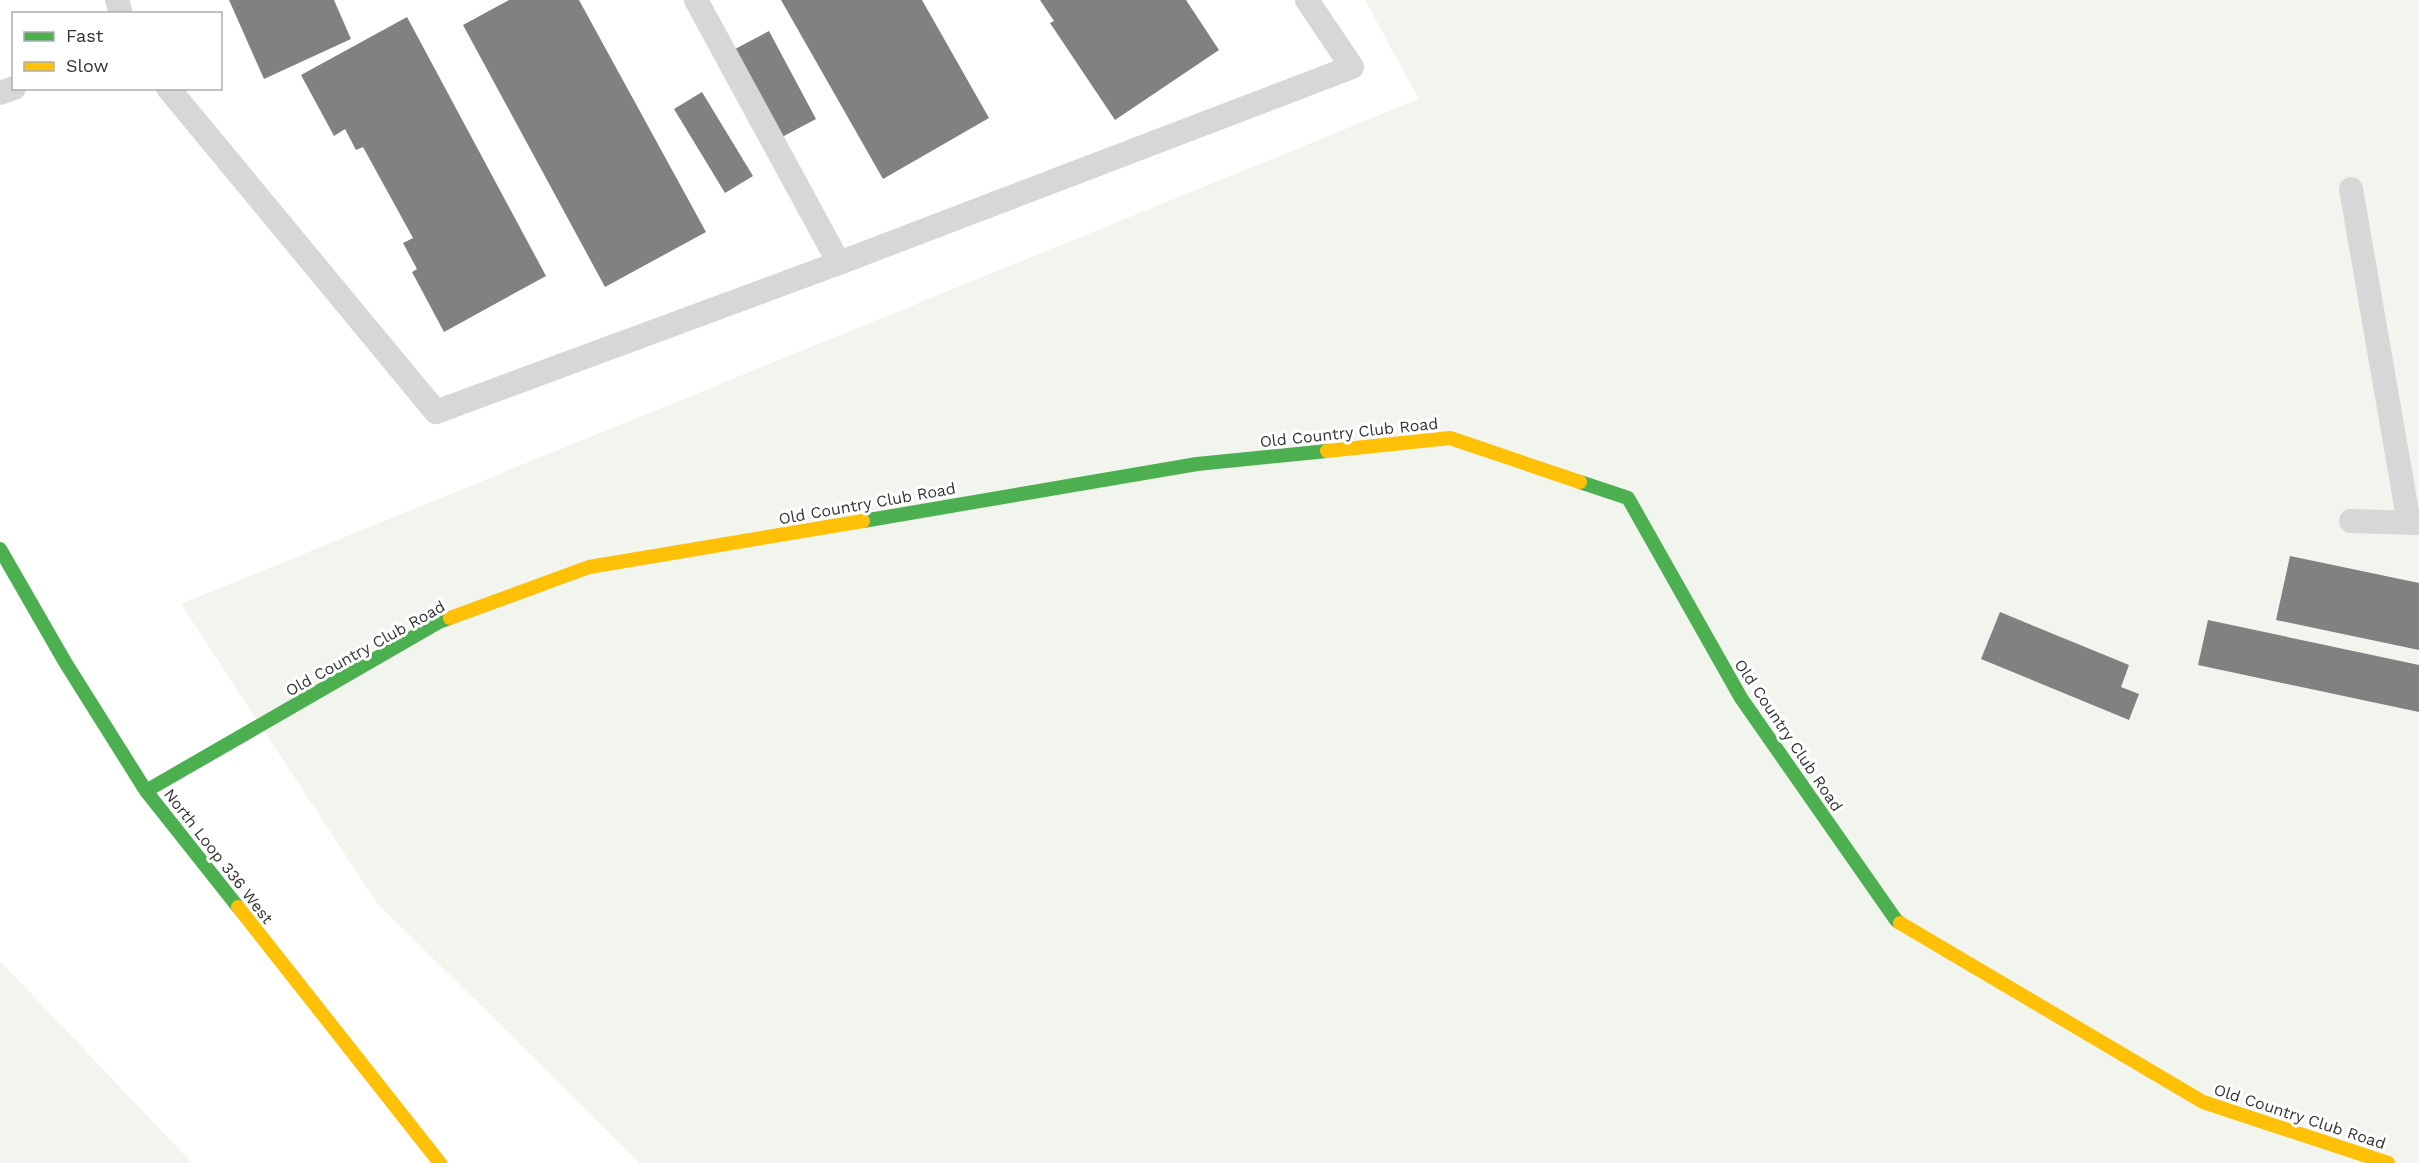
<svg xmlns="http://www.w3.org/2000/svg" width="2419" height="1163" viewBox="0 0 2419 1163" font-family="'Work Sans',sans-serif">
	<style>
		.green { fill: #f1f5ed }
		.building { fill: #818181 }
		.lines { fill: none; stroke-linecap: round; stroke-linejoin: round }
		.lane { stroke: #d7d7d7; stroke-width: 24 }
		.fast { stroke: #4caf50; stroke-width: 14 }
		.slow { stroke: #ffc107; stroke-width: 14 }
		.labels { text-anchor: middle; stroke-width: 6; stroke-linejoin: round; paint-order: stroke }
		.street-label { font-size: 16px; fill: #333; stroke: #fff }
	</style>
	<rect width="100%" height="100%" fill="#fff"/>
	<path class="green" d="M1365 0H2419V1163H640L377 903 181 604 1419 99Z
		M0 961 192 1163H0Z"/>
	<path class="building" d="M229 0H334L351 39 264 79Z
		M509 0H579L706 232 605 287 463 25Z
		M781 0H922L989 118 883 179Z
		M1040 0H1186L1219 50 1115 120 1050 23 1054 21Z
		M407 17 546 276 444 332 412 272 417 269 403 243 413 238 363 147 356 150 345 129 334 136 301 75Z
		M769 31 816 119 782 137 735 49Z
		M702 92 753 176 725 193 674 109Z
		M2290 556 2419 583V650L2276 620Z
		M2000 612 2129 665 2121 687 2139 694 2129 720 1981 659Z
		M2208 620 2419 665V712L2198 665Z"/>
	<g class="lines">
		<path class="lane" d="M117 0 121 14
			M696 0 839 263
			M168 88 436 412 839 263 1352 67 1307 0
			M0 93 14 88
			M2351 189 2409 523
			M2351 521 2419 523"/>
		<path class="fast" d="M1580 482 1628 498 1741 698 1896 920 1900 923
			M863 521 1197 464 1327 451
			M0 549 65 662 146 791 238 907
			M146 791 439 622 450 618"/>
		<path class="slow" d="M1327 451 1450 438 1580 482
			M450 618 589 567 863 521
			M238 907 440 1163
			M1900 923 2203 1102 2388 1163"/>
	</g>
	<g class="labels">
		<g class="street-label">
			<text transform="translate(1349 432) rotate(-6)" y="6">Old Country Club Road</text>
			<text transform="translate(867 503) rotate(-10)" y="6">Old Country Club Road</text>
			<text transform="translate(365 648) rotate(-29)" y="6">Old Country Club Road</text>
			<text transform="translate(1789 735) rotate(56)" y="6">Old Country Club Road</text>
			<text transform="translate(219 856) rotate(52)" y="6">North Loop 336 West</text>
			<text transform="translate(2300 1116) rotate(18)" y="6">Old Country Club Road</text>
		</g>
	</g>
	<rect x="12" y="12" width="210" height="78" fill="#ffffff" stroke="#adadad" stroke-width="1.5"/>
	<rect x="24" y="32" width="30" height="9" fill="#4caf50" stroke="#adadad" stroke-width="1.5"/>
	<text x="66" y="42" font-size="18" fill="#333333">Fast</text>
	<rect x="24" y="62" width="30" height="9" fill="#ffc107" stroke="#adadad" stroke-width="1.5"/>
	<text x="66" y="72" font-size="18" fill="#333333">Slow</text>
</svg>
